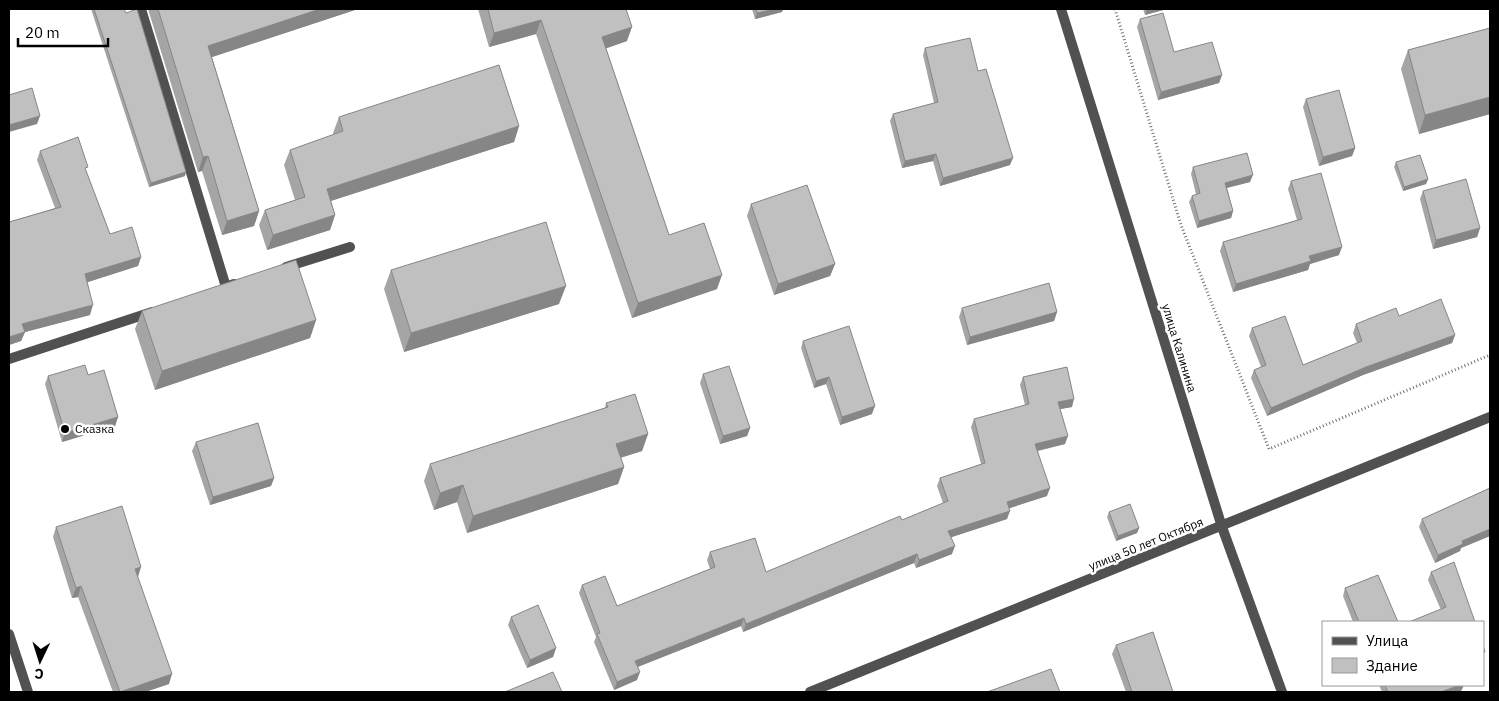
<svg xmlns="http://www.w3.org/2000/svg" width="1499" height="701" viewBox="0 0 1499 701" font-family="'IBM Plex Sans',sans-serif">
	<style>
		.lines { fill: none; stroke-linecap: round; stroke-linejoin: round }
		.path { stroke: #737373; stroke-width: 3; stroke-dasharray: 1 2.5; stroke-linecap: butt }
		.service { stroke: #515151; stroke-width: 10 }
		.tertiary { stroke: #515151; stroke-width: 10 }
		.wall { fill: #a5a5a5 }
		.shaded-wall { fill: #868686 }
		.building { fill: #c0c0c0; stroke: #868686 }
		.poi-dot { fill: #000; stroke: #fff; stroke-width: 2 }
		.labels { text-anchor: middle; stroke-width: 5; stroke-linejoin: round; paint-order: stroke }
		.street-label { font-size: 12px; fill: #000; stroke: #fff }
		.poi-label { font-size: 12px; fill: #000; stroke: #fff; text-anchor: start }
	</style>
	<rect width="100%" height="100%" fill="#fff"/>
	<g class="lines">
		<path class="path" d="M1115 9 1181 225 1269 449 1490 355"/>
		<path class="service" d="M141 9 226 287 234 284
			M286 267 350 247
			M9 359 152 312"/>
		<path class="tertiary" d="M1061 9 1222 527 1282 692
			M9 634 28 692
			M810 692 1490 417"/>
	</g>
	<path class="wall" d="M91 9H124L185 176 149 187Z
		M148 9H358L212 57 259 211 254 226 222 235 202 171 198 172Z
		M478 9H626L627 41 606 48 669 235 717 289 632 318 536 34 489 47Z
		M752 9H783L782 12 755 19Z
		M1143 9H1167L1145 15Z
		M1140 19 1174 52 1222 75 1219 83 1158 100 1137 27Z
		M1490 28V114L1419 134 1401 69 1408 50Z
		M925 48 978 71 1010 165 940 186 933 161 902 168 890 121 893 114 934 103 923 55Z
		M1306 99 1355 148 1352 156 1319 166 1303 107Z
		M339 117 519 126 514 142 331 201 335 215 330 230 267 250 259 225 265 210 295 200 284 165 290 150 334 135 333 133Z
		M40 151 86 172 110 234 141 257 138 266 87 282 90 315 25 332 21 341 9 345V222L55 208 37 160Z
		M1396 162 1428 179 1426 184 1403 191 1394 167Z
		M1193 167 1250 182 1227 188 1233 211 1231 218 1197 228 1189 202 1192 196 1196 194 1191 174Z
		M1291 181 1339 255 1310 264 1308 270 1233 292 1220 251 1223 242 1297 220 1288 189Z
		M1423 191 1480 228 1477 237 1433 249 1420 199Z
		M751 204 835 264 830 276 774 295 747 216Z
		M391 270 559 304 404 352 384 289Z
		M962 308 1057 312 1054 321 967 345 959 317Z
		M142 311 316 320 310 338 155 390 135 329Z
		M1399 316 1455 335 1452 343 1363 375 1267 416 1251 378 1254 370 1261 367 1249 336 1252 328 1303 365 1357 343 1353 333 1356 324Z
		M803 341 872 414 840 425 826 384 814 388 801 348Z
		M703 374 750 428 747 436 720 444 700 383Z
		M88 375 118 417 115 426 62 442 45 384 48 376Z
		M1023 377 1072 407 1060 409 1065 444 1038 451 1047 496 1009 508 1007 519 951 537 952 554 916 568 914 563 743 632 741 626 638 667 637 680 614 690 594 642 596 637 579 593 582 585 617 606 710 569 707 560 710 552 766 572 902 520 943 503 937 486 940 478 981 464 971 427 974 419 1025 405 1020 385Z
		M606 403 648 434 642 451 620 458 624 467 618 484 467 533 457 502 434 510 424 481 430 464 605 408Z
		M196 442 274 478 271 486 210 505 192 451Z
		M1490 488V536L1461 548 1460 551 1435 563 1419 527 1422 519Z
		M1109 512 1139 528 1137 533 1116 541 1107 517Z
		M56 527 138 577 169 684 145 692H113L78 597 72 598 53 537Z
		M1431 572 1475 622 1441 610 1428 580Z
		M1345 588 1398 622H1353L1343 596Z
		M511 617 556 648 553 657 527 668 508 625Z
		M1116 645 1173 692H1126L1112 654Z
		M1379 685H1464L1461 691 1458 692H1382Z"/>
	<path class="shaded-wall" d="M320 9H358L203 60 208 46Z
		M775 9H783L782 12 755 19 757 13Z
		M1147 9H1167L1145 15Z
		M541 20 536 34 489 47 494 33Z
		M632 27 627 41 596 52 602 37Z
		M1222 75 1219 83 1158 100 1161 92Z
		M1490 97V114L1419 134 1425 115Z
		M40 116 37 124 9 132V125Z
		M519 126 514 142 321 204 327 189Z
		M1355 148 1352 156 1319 166 1323 157Z
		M936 154 933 161 902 168 905 161Z
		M208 156 202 171 198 172 203 157Z
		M1013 158 1010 165 940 186 943 178Z
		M186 172 185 176 149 187 151 183Z
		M1253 175 1250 182 1222 189 1225 183Z
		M1428 179 1426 184 1403 191 1404 187Z
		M259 211 254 226 222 235 227 221Z
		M1233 211 1231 218 1197 228 1199 221Z
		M335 215 330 230 267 250 273 235Z
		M1480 228 1477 237 1433 249 1436 240Z
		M1342 247 1339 255 1310 264 1308 270 1233 292 1236 284 1309 256Z
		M141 257 138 266 82 284 85 274Z
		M835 264 830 276 774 295 778 284Z
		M722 275 717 289 632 318 638 303Z
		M566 286 559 304 404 352 411 333Z
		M93 305 90 315 25 332 21 341 9 345V337L22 324Z
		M1057 312 1054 321 967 345 970 337Z
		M316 320 310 338 155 390 162 371Z
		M1455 335 1452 343 1363 375 1267 416 1271 408 1366 367Z
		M829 377 826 384 814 388 816 381Z
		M1074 399 1072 407 1055 410 1058 402Z
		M875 406 872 414 840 425 842 417Z
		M118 417 115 426 62 442 65 433Z
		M750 428 747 436 720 444 723 436Z
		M648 434 642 451 610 461 616 444Z
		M1068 436 1065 444 1032 452 1035 444Z
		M624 467 618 484 467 533 473 516Z
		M274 478 271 486 210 505 213 497Z
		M463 485 457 502 434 510 440 493Z
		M1050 488 1047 496 1004 510 1007 502Z
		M1010 511 1007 519 946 539 948 531Z
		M1139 528 1137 533 1116 541 1118 536Z
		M1490 529V536L1461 548 1460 551 1435 563 1438 555 1462 541Z
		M955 546 952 554 916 568 919 560Z
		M917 554 914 563 743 632 746 624Z
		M141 567 138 577 135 569Z
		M81 586 78 597 72 598 76 588Z
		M744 618 741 626 632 669 635 661Z
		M556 648 553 657 527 668 530 660Z
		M640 672 637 680 614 690 617 682Z
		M172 674 169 684 145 692H121Z
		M1460 685H1464L1461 691 1458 692H1441Z"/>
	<path class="building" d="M94 9H124L126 13 137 9 186 172 151 183Z
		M158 9H320L208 46 259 211 227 221 208 156 203 157Z
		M488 9H626L632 27 602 37 669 235 704 223 722 275 638 303 541 20 494 33Z
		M756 9H775L757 13Z
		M1163 13 1174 52 1212 42 1222 75 1161 92 1140 19Z
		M1490 28V97L1425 115 1408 50Z
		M970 38 978 71 986 69 1013 158 943 178 936 154 905 161 893 114 938 102 925 48Z
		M499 65 519 126 327 189 335 215 273 235 265 210 305 197 290 150 343 131 339 117Z
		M32 88 40 116 9 125V95Z
		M1339 90 1355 148 1323 157 1306 99Z
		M78 137 88 167 85 168 110 234 132 227 141 257 85 274 93 305 22 324 25 332 9 337V222L61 207 40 151Z
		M1247 153 1253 175 1225 183 1233 211 1199 221 1192 196 1200 193 1193 167Z
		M1420 155 1428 179 1404 187 1396 162Z
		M1321 173 1342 247 1309 256 1311 261 1236 284 1223 242 1302 219 1291 181Z
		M1466 179 1480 228 1436 240 1423 191Z
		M807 185 835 264 778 284 751 204Z
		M546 222 566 286 411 333 391 270Z
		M296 260 316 320 162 371 142 311Z
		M1049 283 1057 312 970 337 962 308Z
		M1441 299 1455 335 1366 367 1271 408 1254 370 1266 365 1252 328 1285 316 1303 365 1362 341 1356 324 1396 308 1399 316Z
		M849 326 875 406 842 417 829 377 816 381 803 341Z
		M85 365 88 375 104 370 118 417 65 433 48 376Z
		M729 366 750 428 723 436 703 374Z
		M1067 367 1074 399 1058 402 1068 436 1035 444 1050 488 1007 502 1010 511 948 531 955 546 919 560 917 554 746 624 744 618 635 661 640 672 617 682 597 634 600 633 582 585 605 576 617 606 715 567 710 552 755 538 766 572 900 516 902 520 948 501 940 478 985 463 974 419 1029 404 1023 377Z
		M635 394 648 434 616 444 624 467 473 516 463 485 440 493 430 464 608 407 606 403Z
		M258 423 274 478 213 497 196 442Z
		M1490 488V529L1462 541 1463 544 1438 555 1422 519Z
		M1130 504 1139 528 1118 536 1109 512Z
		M122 506 141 567 135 569 172 674 120 692 81 586 76 588 56 527Z
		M1454 562 1475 622H1409L1446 607 1431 572Z
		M1378 575 1398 622H1359L1345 588Z
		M538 605 556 648 530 660 511 617Z
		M1153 632 1173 692H1132L1116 645Z
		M1483 645 1485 652 1483 653Z
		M1051 669 1060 692H987Z
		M553 672 562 692H505Z
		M1385 685H1460L1441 692H1388Z"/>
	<circle class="poi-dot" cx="65" cy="429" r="5"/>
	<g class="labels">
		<g class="street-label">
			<text transform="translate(1179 348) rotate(73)" y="4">улица Калинина</text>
			<text transform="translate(1146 544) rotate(-22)" y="4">улица 50 лет Октября</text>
		</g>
		<g class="poi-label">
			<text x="75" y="433">Сказка</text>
		</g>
	</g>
	<rect width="1499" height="701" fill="none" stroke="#000000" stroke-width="20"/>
	<rect x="1322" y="621" width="162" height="65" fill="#ffffff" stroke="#999999"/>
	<rect x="1332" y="637" width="25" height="8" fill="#515151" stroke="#999999"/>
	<text x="1366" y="646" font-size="15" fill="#000000">Улица</text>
	<rect x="1332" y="658" width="25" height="15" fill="#c0c0c0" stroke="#999999"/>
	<text x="1366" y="671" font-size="15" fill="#000000">Здание</text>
	<g transform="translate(40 661) rotate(184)" stroke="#ffffff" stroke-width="4" paint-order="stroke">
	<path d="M0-4L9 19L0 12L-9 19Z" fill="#000000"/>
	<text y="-8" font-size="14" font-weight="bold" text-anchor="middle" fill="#000000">С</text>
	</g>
	<path d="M18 38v8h90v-8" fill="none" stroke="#000000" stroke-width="2.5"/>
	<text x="25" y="38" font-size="15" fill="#000000" stroke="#ffffff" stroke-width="4" paint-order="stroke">20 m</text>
</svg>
